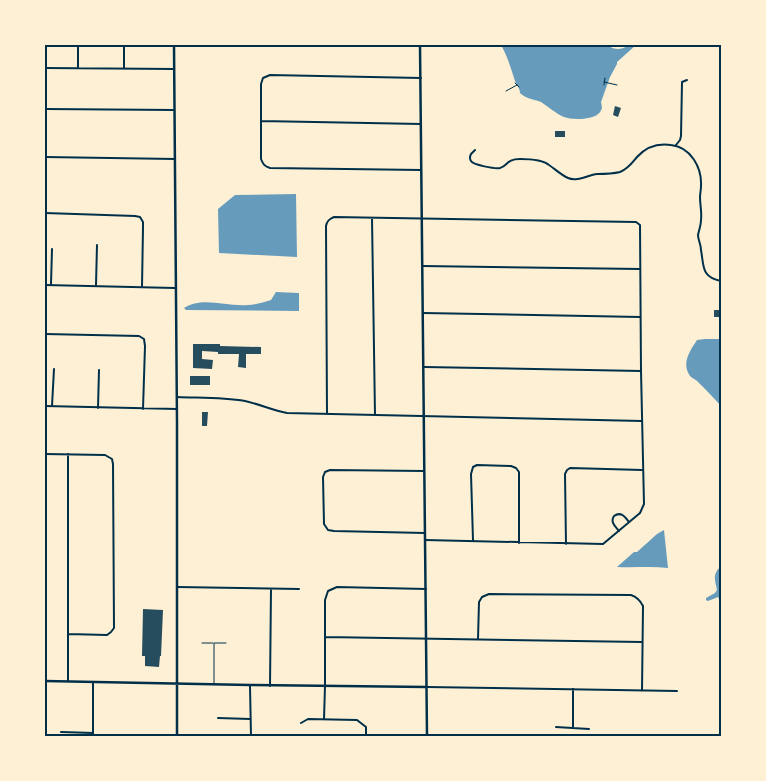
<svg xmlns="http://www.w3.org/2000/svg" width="766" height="781" viewBox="0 0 766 781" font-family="'Open Sans',sans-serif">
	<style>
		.water { fill: #669bbc }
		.building { fill: #264d5e }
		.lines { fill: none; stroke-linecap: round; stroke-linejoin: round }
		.path { stroke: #003049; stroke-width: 1 }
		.service { stroke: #003049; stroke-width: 1 }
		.minor { stroke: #003049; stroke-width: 2 }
		.tertiary { stroke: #003049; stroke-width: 2.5 }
		.neatline { fill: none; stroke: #003049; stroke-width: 2 }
	</style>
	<rect width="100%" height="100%" fill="#fdf0d5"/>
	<path class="water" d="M501 45H607C621 54 623 45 636 45L617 62V64L610 77 601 102 602 108C601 110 600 113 598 114 592 120 571 120 564 117 555 113 549 107 541 102 534 99 526 99 520 93 520 88 517 86 515 81 511 69 508 57 501 45Z
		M296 194 297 257 219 253 218 209 235 195Z
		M276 292 299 293V311L186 310 184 308C203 296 226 307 248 305 255 305 264 302 271 300Z
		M705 339H721V406C714 398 707 391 699 383 697 380 693 379 690 376 681 363 690 351 697 340Z
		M664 530 668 568C651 566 634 568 617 567L634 552H637L657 534Z
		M721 566V603L718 597 708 601 706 600V598L715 593 717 590C715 579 712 575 721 566Z"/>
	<path class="building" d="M615 106 621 108 618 117 613 115Z
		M555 131H565V137H555Z
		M714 310H721V317H714Z
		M193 344H220V346L261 347V354H246V368L238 367 239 354H218V352L202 351V359L213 360 212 369 193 368Z
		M190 376H210V385H190Z
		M202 412H208L207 426H202Z
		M143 609 163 610 161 656H160L159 667 145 666V656H142Z"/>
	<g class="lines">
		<path class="path" d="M604 82 617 85
			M515 83 519 87
			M604 85 605 78
			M506 91 517 85"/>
		<path class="service" d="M202 643H213
			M214 684V643H226"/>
		<path class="minor" d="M78 45V68
			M124 45V68
			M45 68 174 69
			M421 78 270 75 263 78 261 84V159C263 164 264 166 270 168L421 170
			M45 109 174 110
			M261 121 421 124
			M676 145 680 140 681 136 682 82 687 80
			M475 150 471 154C470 156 469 158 471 161 473 165 495 169 500 168 508 166 506 159 520 159 528 159 542 159 549 165 555 169 561 175 568 178 577 182 588 175 597 174 605 174 612 174 620 172 628 169 632 163 637 157 646 147 658 143 671 145 691 147 702 168 701 186 701 190 700 194 700 197 700 205 702 212 701 220 701 225 699 230 698 235 698 240 701 244 701 250 704 266 701 277 721 281
			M45 157 175 159
			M45 213 135 216 140 217 143 222V228L142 287
			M372 218 375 415
			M422 266 640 269
			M51 284 52 249
			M45 285 175 288
			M96 285 97 245
			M423 313 640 317
			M45 334 139 336 144 339 145 346 143 409
			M424 367 641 371
			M177 397C199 398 222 397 245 401 259 404 272 410 287 413L642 421
			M45 406 177 409
			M52 406 54 369
			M98 408 99 370
			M327 414 326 226C327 221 329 219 334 217L636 222 640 225 641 371 644 504 640 513 603 544 425 540
			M45 454 105 455 112 459 113 464 114 628 111 632 107 635 68 634
			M68 454V681
			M424 471 330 470 325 472 323 477 324 524 328 530 334 531 425 533
			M619 531C615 526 610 522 614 516 621 511 625 517 629 522
			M473 540 471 474 473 467 477 465 511 466 516 468 519 472V543
			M566 544 565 474 567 470 570 468 642 470
			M177 587 299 589
			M325 637 642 642
			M478 639 479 602 482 597 489 594 631 595C637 597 640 600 643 606L642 691
			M93 682V736
			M250 686 251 736
			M270 686 271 589
			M427 687 677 691
			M218 718 250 719
			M324 719 325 686V600L328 591 337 587 426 589
			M301 723 308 719 357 720 366 727V736
			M556 727 589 729
			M573 728V689
			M61 732 93 733"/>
		<path class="tertiary" d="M174 45 177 423V736
			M420 45 427 736
			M45 681 250 685 427 687"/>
	</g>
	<rect width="766" height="781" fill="none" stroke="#fdf0d5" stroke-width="92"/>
	<rect x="46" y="46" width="674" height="689" class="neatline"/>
</svg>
